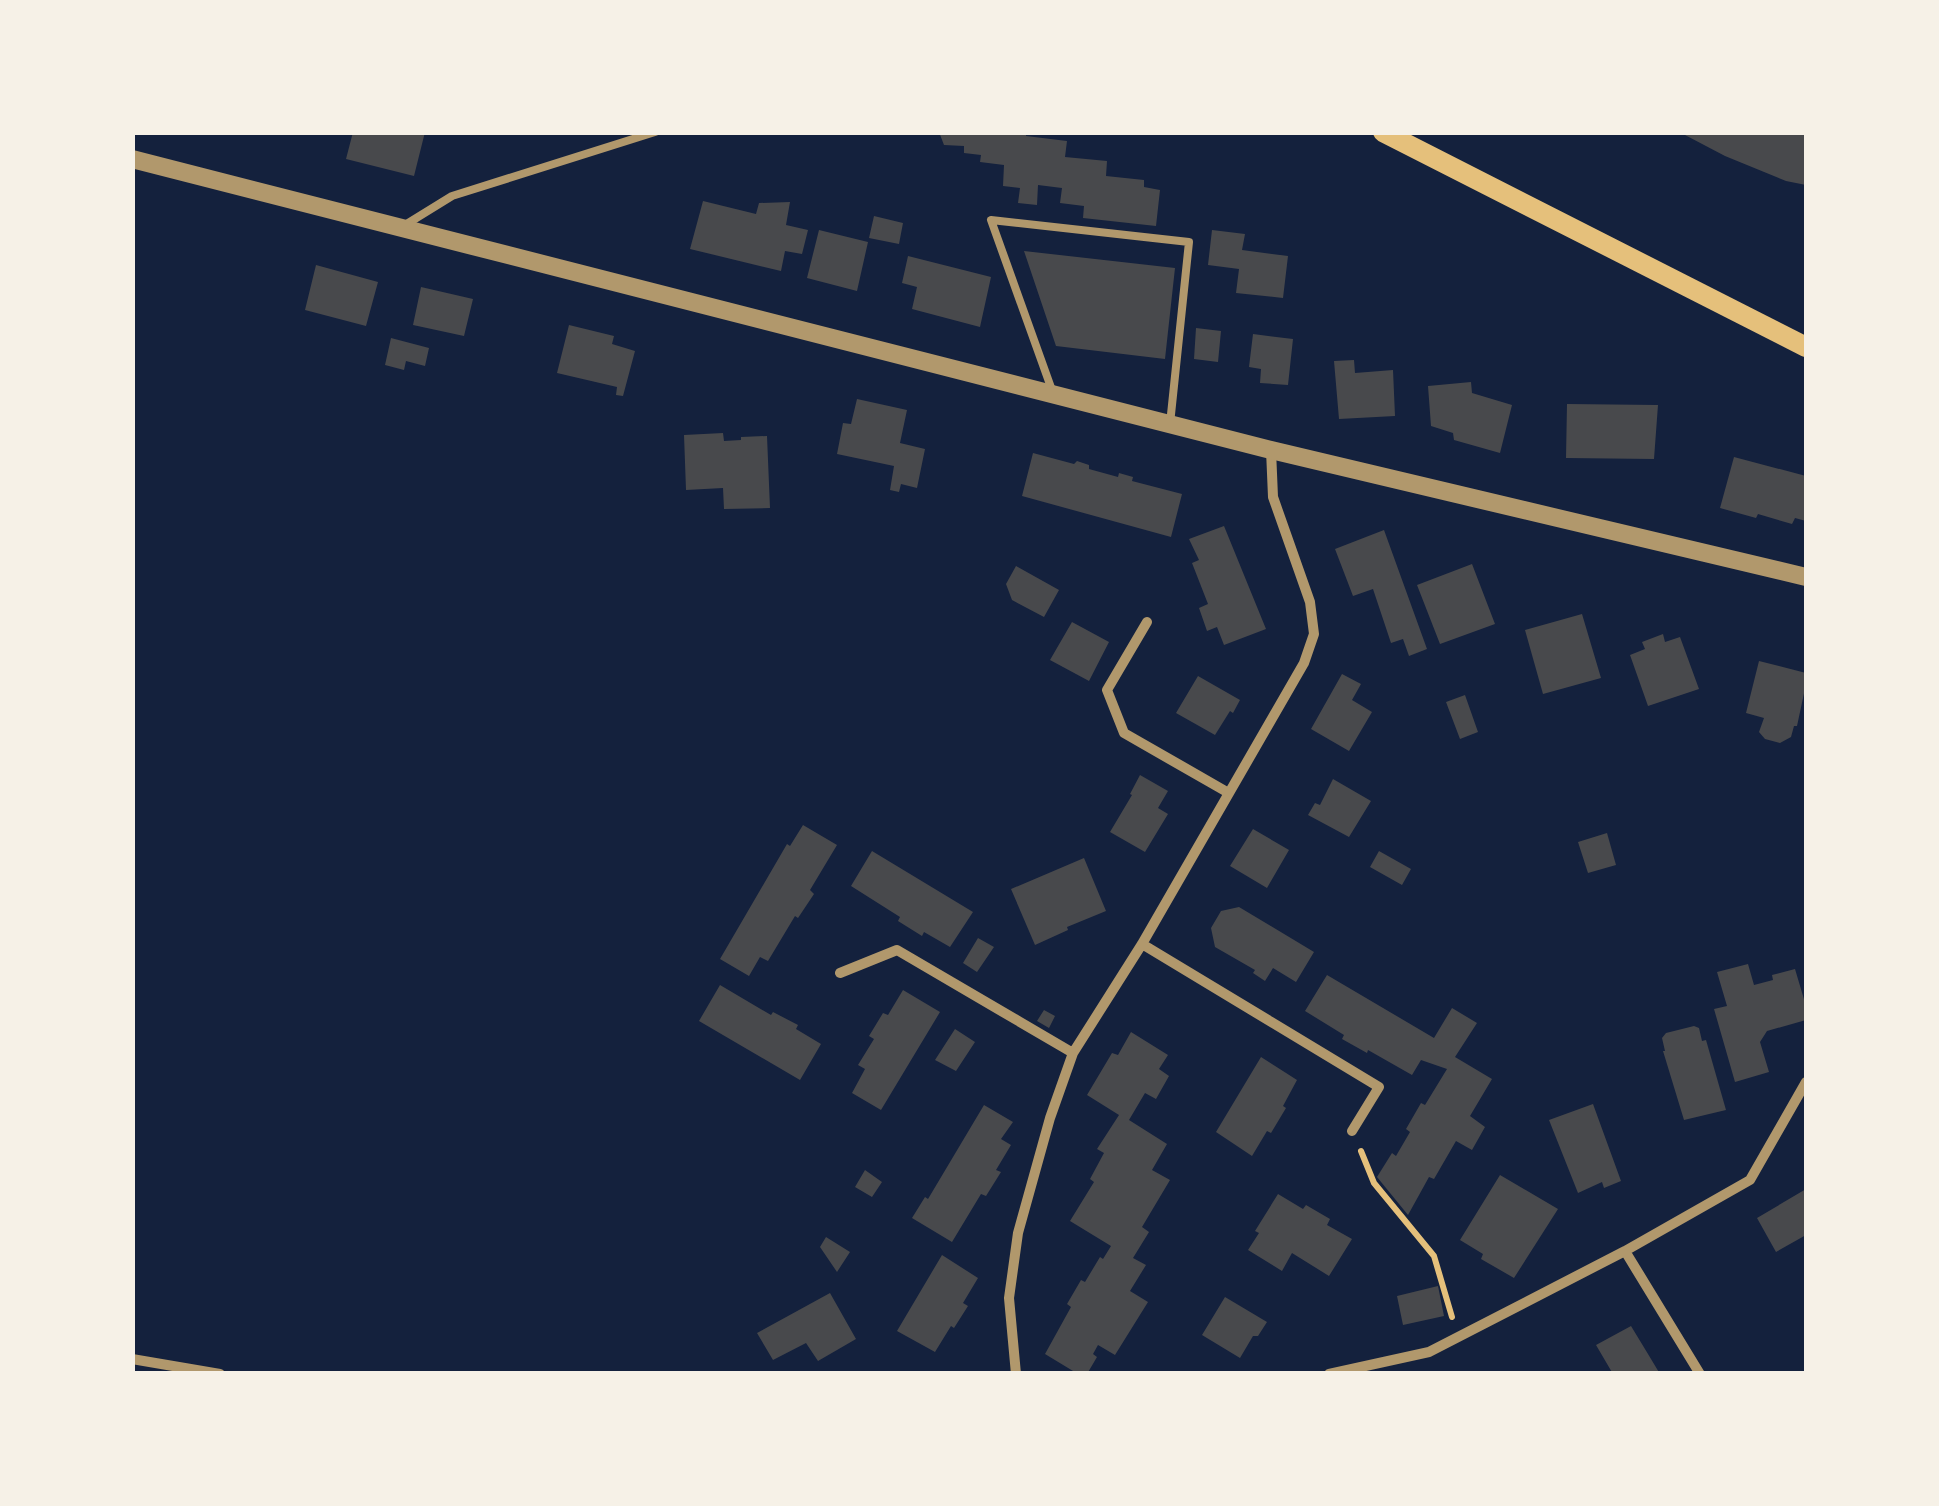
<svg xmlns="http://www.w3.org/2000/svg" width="1939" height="1506" viewBox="0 0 1939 1506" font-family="Lato,sans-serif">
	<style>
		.building { fill: #48494c }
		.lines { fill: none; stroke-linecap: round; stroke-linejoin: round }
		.path { stroke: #e5c07b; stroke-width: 6 }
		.service { stroke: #b1986c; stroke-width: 8 }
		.minor { stroke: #b1986c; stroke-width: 10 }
		.tertiary { stroke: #b1986c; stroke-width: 18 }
		.secondary { stroke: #e5c07b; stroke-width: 20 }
	</style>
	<rect width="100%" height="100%" fill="#14213d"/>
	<path class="building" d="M353 132H425L414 176 346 159Z
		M939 132H1026V136L1067 141 1065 157 1107 161 1106 176 1144 180V187L1160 190 1156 226 1083 218 1084 206 1060 203 1062 188 1038 185 1037 205 1018 203 1020 188 1003 186 1004 165 980 162 981 155 964 153V146L944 145Z
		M1686 132H1806V185L1786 181 1725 156 1685 135Z
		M703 201 756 214 759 203 790 202 786 225 808 230 802 254 785 251 781 271 690 249Z
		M874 216 903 223 899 244 869 238Z
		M819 230 868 242 857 291 807 278Z
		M1212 230 1245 234 1242 250 1288 256 1283 298 1236 293 1239 269 1208 265Z
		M1024 251 1175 268 1165 359 1056 346Z
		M908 256 991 277 980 327 912 309 917 287 902 283Z
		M316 265 378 282 366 326 305 310Z
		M421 287 473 299 464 336 413 325Z
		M569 325 614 336 612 344 635 351 623 396 616 395 617 387 557 373Z
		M1196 328 1221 331 1218 362 1194 359Z
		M1253 334 1293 339 1288 385 1260 383 1261 369 1249 367Z
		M391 338 429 348 425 366 406 361 404 370 385 365Z
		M1354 360 1355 373 1393 370 1395 416 1339 419 1334 361Z
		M1471 382 1472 393 1512 405 1500 453 1454 440 1453 433 1431 426 1428 386Z
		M857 399 907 410 900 443 925 449 917 488 901 484 899 492 890 490 894 466 837 454 843 423 851 424Z
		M1567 404 1658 405 1654 459 1566 458Z
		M723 433 724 441 741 440V437L767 436 770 508 724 509 723 488 686 490 684 435Z
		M1033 453 1074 464 1077 461 1089 465V469L1118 477 1119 473 1133 477 1132 481 1182 494 1171 537 1022 496Z
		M1734 457 1806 476V521L1795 518 1792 524 1758 514 1756 518 1720 508Z
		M1224 526 1266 629 1224 645 1217 627 1207 631 1199 608 1208 604 1192 563 1199 560 1189 539Z
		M1384 530 1427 649 1409 656 1403 639 1391 643 1373 589 1353 596 1335 549Z
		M1472 564 1495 624 1440 644 1417 585Z
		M1016 566 1059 590 1044 617 1012 600 1006 584Z
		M1582 614 1601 678 1543 694 1525 630Z
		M1072 622 1109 642 1089 681 1050 660Z
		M1663 634 1665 642 1680 637 1699 689 1648 706 1630 655 1645 649 1642 642Z
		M1759 661 1806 673V684L1797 726H1794L1791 737 1780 743 1765 739 1759 732 1764 718 1746 713Z
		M1342 674 1361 684 1352 700 1372 712 1349 751 1311 729Z
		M1198 676 1240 700 1233 713 1230 711 1215 735 1176 713Z
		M1465 695 1478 732 1460 739 1446 702Z
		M1140 775 1168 791 1158 808 1168 814 1145 852 1110 832 1132 795 1130 794Z
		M1333 779 1371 801 1349 837 1308 815 1315 803 1320 805Z
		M803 825 837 845 810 890 814 894 798 918 795 916 768 961 760 957 749 976 720 959 787 844 790 846Z
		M1253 829 1289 850 1267 888 1230 866Z
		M1607 833 1616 865 1588 873 1578 842Z
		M872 851 973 912 950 947 924 932 922 936 898 921 900 917 851 886Z
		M1379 851 1411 869 1402 885 1370 867Z
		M1084 858 1106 911 1067 927 1068 930 1035 945 1011 889Z
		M1239 907 1314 952 1296 982 1273 968 1265 981 1253 973 1255 970 1215 947 1211 928 1221 911Z
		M978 938 994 947 977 972 963 963Z
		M1748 964 1754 985 1773 980 1772 975 1795 969 1806 1006V1020L1767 1031 1760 1042 1769 1072 1735 1082 1714 1009 1727 1006 1717 972Z
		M1327 975 1434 1038 1452 1008 1477 1023 1455 1057 1492 1079 1470 1116 1485 1127 1472 1150 1456 1141 1434 1179 1429 1177 1408 1215 1377 1177 1392 1153 1396 1156 1410 1132 1406 1129 1421 1103 1425 1105 1447 1069 1421 1060 1412 1075 1368 1050 1367 1053 1342 1039 1344 1035 1305 1011Z
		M720 985 771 1015 773 1012 798 1025 796 1029 821 1044 800 1080 699 1021Z
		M903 990 940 1012 881 1110 852 1093 865 1069 858 1065 874 1039 869 1036 883 1013 888 1015Z
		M1044 1010 1055 1016 1049 1028 1037 1021Z
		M1694 1026 1699 1028 1702 1041 1706 1040 1726 1110 1684 1120 1663 1051H1665L1662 1038 1666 1033Z
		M955 1029 975 1042 956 1071 935 1060Z
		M1131 1032 1168 1055 1159 1069 1169 1076 1156 1099 1145 1093 1129 1120 1167 1144 1152 1170 1170 1180 1142 1227 1149 1232 1133 1258 1146 1265 1130 1291 1148 1302 1115 1355 1098 1345 1093 1354 1097 1357 1087 1374H1078L1045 1354 1071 1307 1067 1304 1081 1280 1085 1282 1100 1257 1103 1259 1111 1246 1070 1221 1094 1182 1090 1179 1104 1153 1097 1149 1119 1115 1087 1095 1112 1053 1118 1055Z
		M1261 1057 1297 1080 1283 1106 1286 1108 1271 1133 1267 1131 1252 1156 1216 1132Z
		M1593 1104 1621 1181 1604 1188 1602 1182 1578 1193 1549 1120Z
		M984 1105 1013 1122 1001 1139 1011 1145 996 1170 1001 1172 986 1196 981 1194 952 1242 912 1218 925 1197 928 1199Z
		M865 1170 882 1182 872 1197 855 1187Z
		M1500 1175 1558 1209 1514 1278 1481 1259 1483 1254 1460 1240Z
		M1806 1189V1235L1776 1252 1757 1218Z
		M1278 1194 1303 1209 1306 1205 1330 1219 1327 1225 1352 1239 1329 1276 1292 1253 1282 1271 1248 1250 1259 1233 1255 1231Z
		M826 1237 850 1252 837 1272 820 1247Z
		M942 1255 978 1278 963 1303 968 1306 954 1328 951 1326 935 1352 897 1331Z
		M1438 1286 1444 1316 1403 1325 1397 1296Z
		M830 1293 856 1339 818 1361 806 1343 773 1360 757 1333Z
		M1225 1297 1267 1322 1258 1336H1253L1240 1358 1202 1335Z
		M1631 1326 1648 1354 1660 1374H1613L1596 1345Z"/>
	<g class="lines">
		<path class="path" d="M1361 1151 1374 1183 1434 1256 1452 1317"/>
		<path class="service" d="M405 225 452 196 655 132
			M1053 393 991 220 1189 242 1170 424"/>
		<path class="minor" d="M1147 622 1107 690 1124 733 1227 792
			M1142 944 1379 1087 1352 1131
			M840 973 897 950 1073 1053
			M1625 1251 1700 1374
			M132 1359 220 1374
			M1016 1374 1009 1298 1018 1233 1050 1118 1073 1053 1142 944 1304 663 1314 634 1310 602 1273 497 1271 450
			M1329 1374 1429 1352 1625 1251 1750 1180 1806 1082"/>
		<path class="tertiary" d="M132 159 1271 450 1806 577"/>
		<path class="secondary" d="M1383 132 1806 347"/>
	</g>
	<rect width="1939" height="1506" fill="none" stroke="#f6f1e7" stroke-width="270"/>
</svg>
